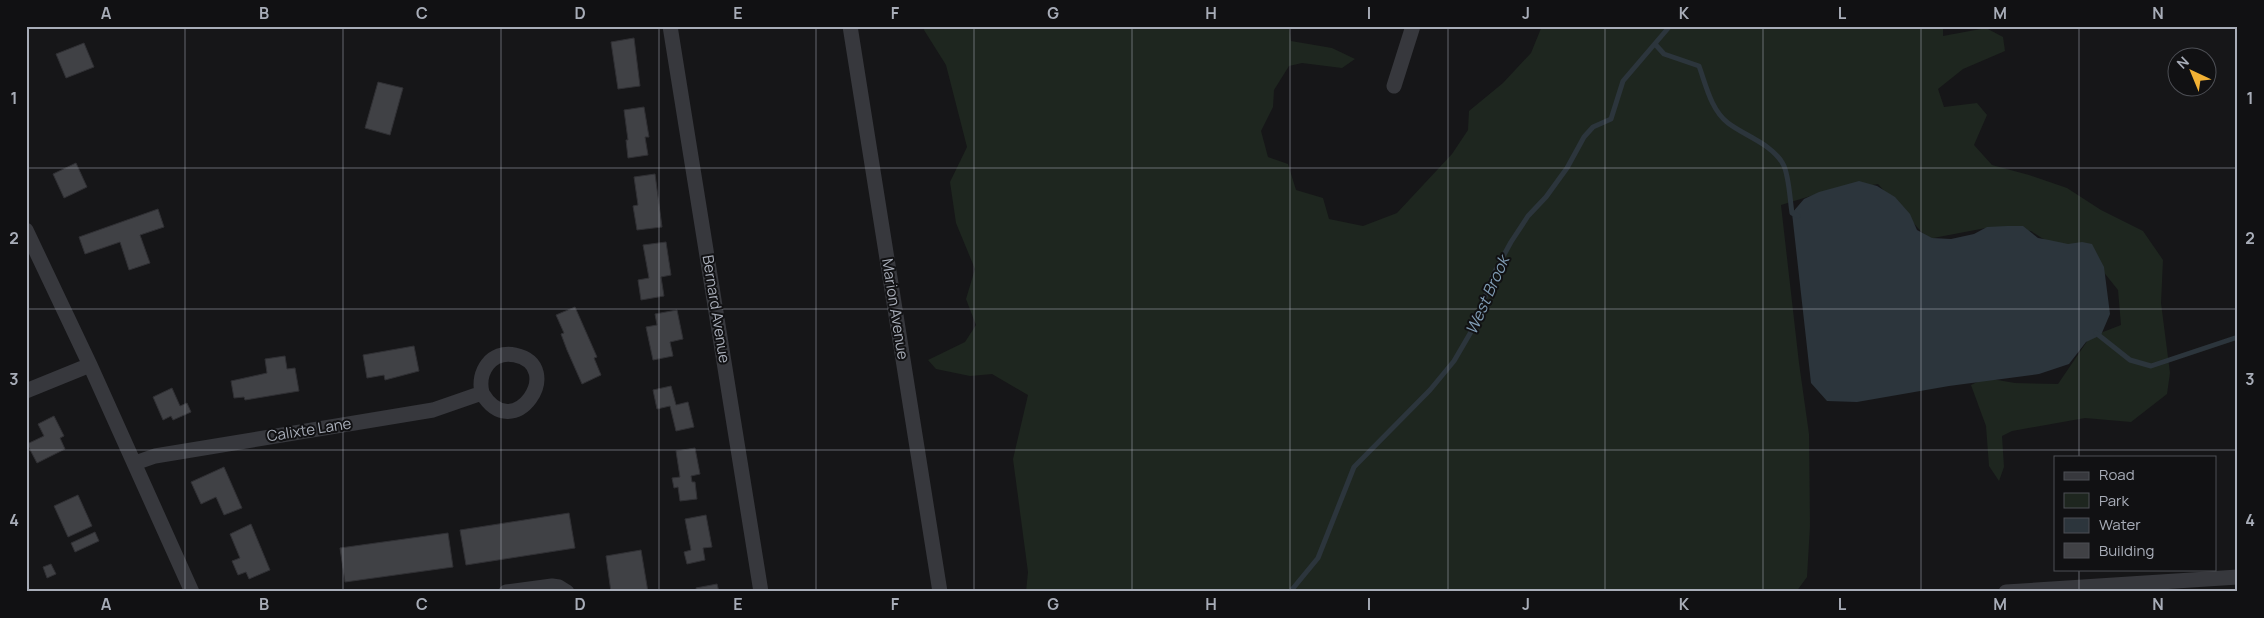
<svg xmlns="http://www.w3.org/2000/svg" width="2264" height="618" viewBox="0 0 2264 618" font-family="Manrope,sans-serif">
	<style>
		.green { fill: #1e261f }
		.water { fill: #2c353c }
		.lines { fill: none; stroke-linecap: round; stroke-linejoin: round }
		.stream { stroke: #2c353c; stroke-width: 5 }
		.building { fill: #404145; stroke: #303034 }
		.street { stroke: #37383d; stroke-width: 15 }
		.grid { fill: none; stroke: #a8adb8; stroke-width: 1; stroke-opacity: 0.55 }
		.labels { text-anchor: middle; stroke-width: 4; stroke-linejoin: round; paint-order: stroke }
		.street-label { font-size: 15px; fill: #a8adb8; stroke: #111113 }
		.water-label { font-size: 16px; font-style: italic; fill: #7f9bb3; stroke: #111113 }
		.neatline { fill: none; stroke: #a8adb8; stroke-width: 2 }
		.grid-label { font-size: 16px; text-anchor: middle; font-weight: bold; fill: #a8adb8 }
	</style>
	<rect width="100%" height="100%" fill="#161618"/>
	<path class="green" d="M925 26H1289L1291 41 1332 48 1355 59 1342 68 1302 63 1289 66 1274 90 1273 107 1261 131 1268 157 1288 164 1296 190 1323 198 1329 219 1363 226 1397 213 1452 154 1468 130 1469 111 1503 83 1531 53 1542 26H1943V36L1986 28 2003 37 2005 51 1963 69 1938 89 1944 107 1977 103 1987 115 1974 145 1992 165 2029 175 2067 188 2101 210 2143 231 2163 260 2161 303 2170 373 2167 394 2131 422 2085 418 2012 431 2002 436 2004 467 1999 481 1989 466 1986 426 1971 385 1986 378 2015 383 2058 384 2090 337 2121 325 2118 290 2090 255 2059 249 2031 231 1991 227 1928 239 1878 184 1817 194 1781 205 1799 363 1809 434 1810 526 1807 577 1796 592H1026L1028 572 1013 459 1028 395 992 374 970 376 936 369 928 360 965 342 976 325 966 299 975 269 956 223 950 182 967 147 946 65 924 30Z"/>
	<path class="water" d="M1859 181 1877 186 1895 197 1910 214 1917 230 1932 238 1951 239 1974 234 1987 227 2007 226H2023L2038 238 2049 240 2068 244 2082 242 2092 244 2104 267 2110 314 2101 335 2086 342 2069 364 2039 374 1949 386 1857 402 1827 401 1811 383 1792 213 1804 199 1819 192Z"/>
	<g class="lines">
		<path class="stream" d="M1655 44 1664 54 1699 66C1706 85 1711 110 1728 123 1745 136 1772 144 1783 164 1789 174 1790 201 1792 213L1798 216
			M2096 333 2130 360 2151 366 2238 337
			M1290 592 1318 558 1354 467 1430 390 1454 361 1475 325 1493 275 1511 242 1528 216 1546 197 1567 168 1584 137 1593 127 1611 119 1623 81 1670 26"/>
	</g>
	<path class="building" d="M634 38 640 86 618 89 611 42Z
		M84 43 94 67 66 78 56 54Z
		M378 82 403 88 390 135 365 128Z
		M644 107 649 137H645L648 155 628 158 626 140H628L624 110Z
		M76 163 87 187 64 198 53 174Z
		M655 174 662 227 637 230 633 206 638 205 634 177Z
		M158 209 164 227 140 235 150 263 129 270 120 242 85 254 79 237Z
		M666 242 671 275 661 277 664 296 641 300 638 280 649 278 643 245Z
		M575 307 597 357 594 358 601 375 582 384 567 350 561 334 564 333 556 315Z
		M677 310 683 339 670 342 673 356 653 360 646 327 657 325 655 314Z
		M414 346 419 371 385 380 384 375 367 378 363 355Z
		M285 356 287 369 295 368 299 391 245 400 244 397 234 398 231 381 267 373 265 359Z
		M671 386 676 405 688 402 694 427 676 431 670 406 657 409 653 390Z
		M172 388 180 406 187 403 191 412 173 420 171 416 163 420 153 397Z
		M54 416 64 436 60 438 65 449 37 463 27 444 44 436 38 424Z
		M695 448 700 474 691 476 692 482H695L697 499 680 501 678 487 674 488 672 478 680 477 676 451Z
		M224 467 242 508 224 515 216 497 201 504 191 482Z
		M78 495 92 526 68 537 54 506Z
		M569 513 575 548 466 565 460 530Z
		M706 515 712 547 703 548 705 560 687 564 684 552 691 550 685 519Z
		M251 524 270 570 249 579 246 572 238 575 232 561 240 558 230 534Z
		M95 532 99 541 75 552 71 543Z
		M448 533 453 567 345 582 340 548Z
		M641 550 648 592H611L606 556Z
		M51 564 56 574 47 578 43 567Z
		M717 584 719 592H697L696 588Z"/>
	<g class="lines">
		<path class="street" d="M670 26 761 592
			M850 26 940 592
			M1394 86 1413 26
			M26 230 90 365 192 592
			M26 391 90 365
			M135 463 155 456 433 410 482 393C514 447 567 366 515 355 491 350 477 372 482 393
			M506 592 552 586 559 587 567 592
			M2006 592 2238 577"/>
	</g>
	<path class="grid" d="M185 26V592M343 26V592M501 26V592M659 26V592M816 26V592M974 26V592M1132 26V592M1290 26V592M1448 26V592M1605 26V592M1763 26V592M1921 26V592M2079 26V457M26 168H2238M26 309H2238M26 450H2238M2079 569V592"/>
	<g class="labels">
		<g class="street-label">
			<text transform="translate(716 309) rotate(81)" y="5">Bernard Avenue</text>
			<text transform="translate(895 309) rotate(81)" y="5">Marion Avenue</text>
			<text transform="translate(309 430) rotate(-9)" y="5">Calixte Lane</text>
		</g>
		<g class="water-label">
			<text transform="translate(1487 295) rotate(-66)" y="6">West Brook</text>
		</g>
	</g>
	<rect width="2264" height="618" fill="none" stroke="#111113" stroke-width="55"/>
	<rect x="2054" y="456" width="162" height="115" fill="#111113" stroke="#4d4f55"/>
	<rect x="2064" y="472" width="25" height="8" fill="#37383d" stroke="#4d4f55"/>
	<text x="2099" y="480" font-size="15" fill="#a8adb8">Road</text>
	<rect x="2064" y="493" width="25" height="15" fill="#1e261f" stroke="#4d4f55"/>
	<text x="2099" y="506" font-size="15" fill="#a8adb8">Park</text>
	<rect x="2064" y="518" width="25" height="15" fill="#2c353c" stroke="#4d4f55"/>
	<text x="2099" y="530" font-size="15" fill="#a8adb8">Water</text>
	<rect x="2064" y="543" width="25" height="15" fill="#404145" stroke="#4d4f55"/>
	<text x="2099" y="556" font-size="15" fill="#a8adb8">Building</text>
	<g transform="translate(2192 72) rotate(316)"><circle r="24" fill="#111113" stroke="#4d4f55"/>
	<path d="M0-4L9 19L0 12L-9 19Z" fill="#f2b134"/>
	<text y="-8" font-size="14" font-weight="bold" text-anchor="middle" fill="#a8adb8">N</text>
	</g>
	<rect x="28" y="28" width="2208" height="562" class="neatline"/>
	<g class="grid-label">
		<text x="106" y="19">A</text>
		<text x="264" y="19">B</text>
		<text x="422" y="19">C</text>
		<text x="580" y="19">D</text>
		<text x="738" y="19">E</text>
		<text x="895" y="19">F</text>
		<text x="1053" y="19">G</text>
		<text x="1211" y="19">H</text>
		<text x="1369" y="19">I</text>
		<text x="1526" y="19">J</text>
		<text x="1684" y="19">K</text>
		<text x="1842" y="19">L</text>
		<text x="2000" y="19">M</text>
		<text x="2158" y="19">N</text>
		<text x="14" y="104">1</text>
		<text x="2250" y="104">1</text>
		<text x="14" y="244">2</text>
		<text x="2250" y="244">2</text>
		<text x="14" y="385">3</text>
		<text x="2250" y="385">3</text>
		<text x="14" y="526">4</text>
		<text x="2250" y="526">4</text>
		<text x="106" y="610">A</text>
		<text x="264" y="610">B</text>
		<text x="422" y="610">C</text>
		<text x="580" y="610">D</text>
		<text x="738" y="610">E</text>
		<text x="895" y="610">F</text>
		<text x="1053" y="610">G</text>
		<text x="1211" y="610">H</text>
		<text x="1369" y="610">I</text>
		<text x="1526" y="610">J</text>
		<text x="1684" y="610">K</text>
		<text x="1842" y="610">L</text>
		<text x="2000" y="610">M</text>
		<text x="2158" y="610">N</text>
	</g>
</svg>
